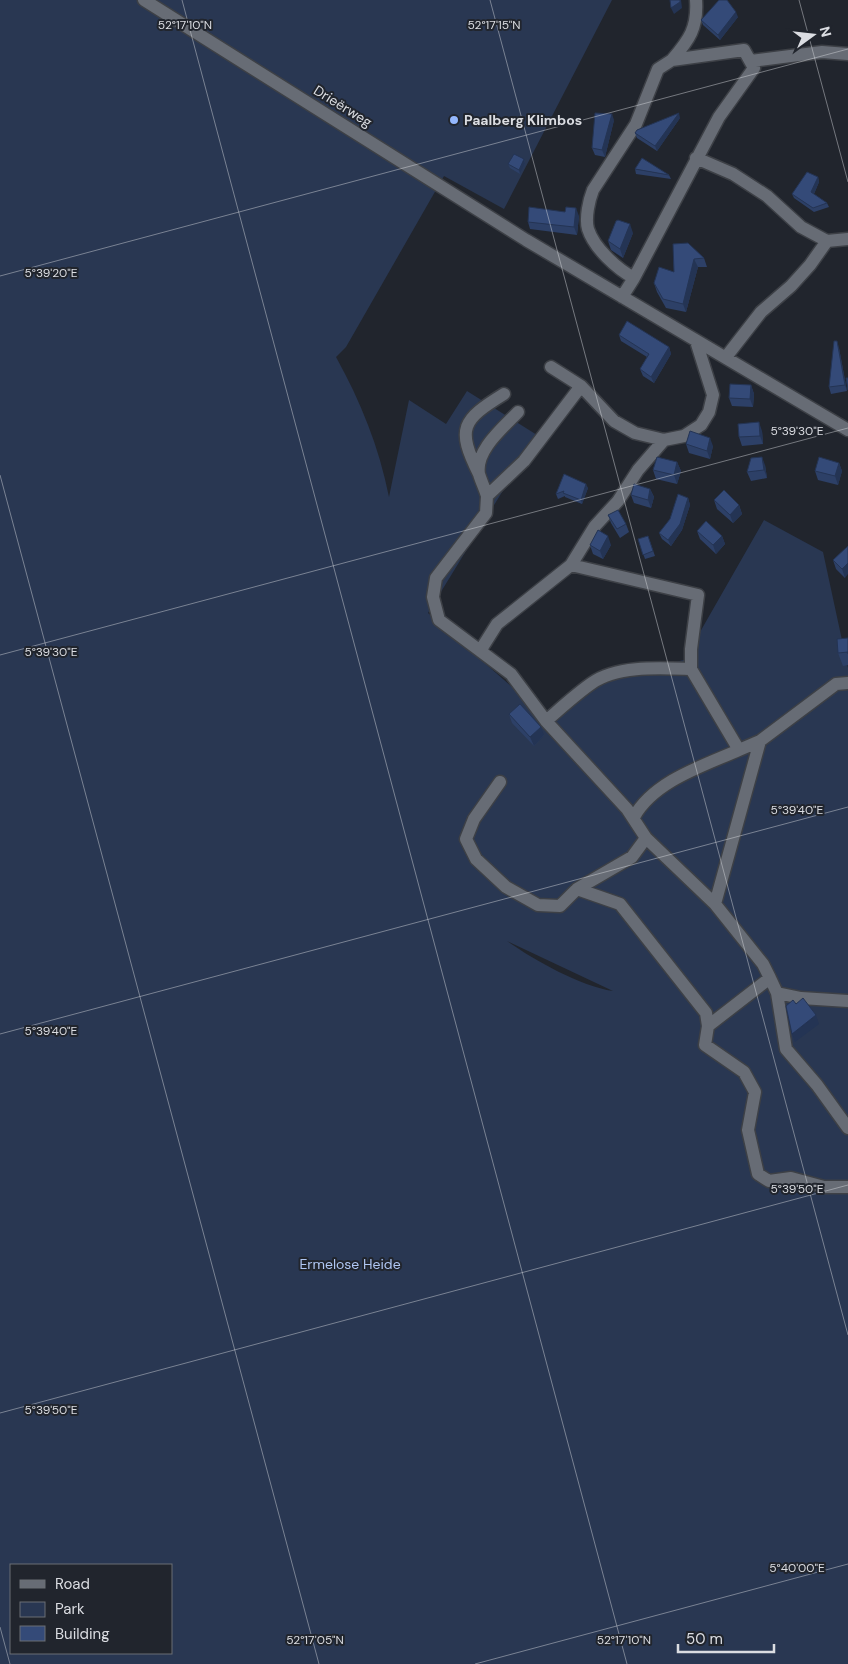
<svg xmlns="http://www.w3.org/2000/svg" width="848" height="1664" viewBox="0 0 848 1664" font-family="'DM Sans',sans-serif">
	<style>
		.green { fill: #293752; fill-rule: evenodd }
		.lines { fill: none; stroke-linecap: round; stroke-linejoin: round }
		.minor-casing { stroke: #3d4046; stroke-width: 15 }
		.minor { stroke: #676c75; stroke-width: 12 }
		.wall { fill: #2d4067 }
		.shaded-wall { fill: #243454 }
		.building { fill: #344a78; stroke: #243454 }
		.ticks { fill: none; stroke: #dbdde2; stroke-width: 1; stroke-opacity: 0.45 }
		.poi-dot { fill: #94b7fd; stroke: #21252d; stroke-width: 2 }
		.labels { text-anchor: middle; stroke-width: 4; stroke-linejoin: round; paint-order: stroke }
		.street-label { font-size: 14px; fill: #dbdde2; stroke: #21252d }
		.poi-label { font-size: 14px; font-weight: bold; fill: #dbdde2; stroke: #21252d; text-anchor: start }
		.park-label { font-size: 14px; fill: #b0c7f3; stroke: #21252d }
		.ticks-label { font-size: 12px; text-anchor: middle; fill: #dbdde2; stroke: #21252d; stroke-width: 4; stroke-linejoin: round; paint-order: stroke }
	</style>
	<rect width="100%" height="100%" fill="#21252d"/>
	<path class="green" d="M0 0H612L504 209 444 176 346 347 336 357C361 402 379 447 389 497L409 400 446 424 467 391 537 435 428 613 546 717 595 679 684 660 764 520 823 552 848 668V1664H0ZM507 941 613 991C580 986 534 960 507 941ZM11 1565H171V1653H11Z"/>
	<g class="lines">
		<defs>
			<path id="minor" d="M144 0 526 240 848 430
				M672 60C689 40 698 28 696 0
				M751 61 822 52 848 54
				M696 158 733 174 767 196 801 227 827 241
				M622 297 634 278C617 269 594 248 588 229 585 218 589 200 593 190L636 124 658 69 672 60 744 50 754 68 719 117 634 278
				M726 357 761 312 791 286 810 265 827 241 848 239
				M551 367 581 386 614 421 635 433 664 440
				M581 386 524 461 487 496 486 513 436 578 433 597 439 620 511 674 546 721 627 809 646 838 715 904 763 964 770 978 777 993 786 1049 817 1085 848 1128
				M479 474C456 428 462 420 504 394
				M487 496C485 489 481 481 479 474 475 450 504 427 518 412
				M571 565 698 595 691 649V669L739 750 760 741 836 684 848 683
				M480 651 497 624 571 565 595 526 618 501 638 470 664 440 684 436 701 425 709 412 713 395 696 341
				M546 721C561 708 576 694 592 683 617 665 661 668 691 669
				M500 782 474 819 466 839 476 859 506 887 538 905 560 906 577 889 632 857 646 838
				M634 817C654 781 703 766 739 750
				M577 889 620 904 706 1013 708 1026
				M715 904 760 741
				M770 978 708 1026 705 1045 744 1072 755 1092 748 1130 758 1174 769 1181 791 1178 824 1187H848
				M777 993 801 998 848 1001"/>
		</defs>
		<use href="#minor" class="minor-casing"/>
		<use href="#minor" class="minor"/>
	</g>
	<path class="wall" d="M738 17 720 40 703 25 701 20Z
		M680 118 657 151 637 138 635 133Z
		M614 120 605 157 595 155 592 148Z
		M524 159 525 164 520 174 510 168 508 164Z
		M635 169 669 175 671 179 636 174Z
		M818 177 819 182 814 194 827 203 829 207 814 212 794 198 792 194Z
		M565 212 579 216 577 235 530 229 528 222Z
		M633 233 623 258 611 250 608 241Z
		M673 244 704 258 707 267H698L686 312 666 308 657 292 654 283 674 272Z
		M619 335 669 347 671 354 654 383 643 376 640 369 647 357 621 341Z
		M839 348 847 391 831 394 829 387Z
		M751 385 754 394 753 407 732 406 729 398Z
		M762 431 763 444 742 446 739 437Z
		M686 444 713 446 710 459 689 453Z
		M677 462 681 471 677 484 656 479 653 470Z
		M839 463 842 471 838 485 818 480 815 471Z
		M765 465 767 478 751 481 747 472Z
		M564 474 588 488 582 504 565 497V496L558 499 556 494Z
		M650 489 654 497 651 508 634 503 631 495Z
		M688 498 690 505 682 530 671 546 662 539 659 533Z
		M714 500 739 505 742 514 733 523 717 509Z
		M608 515 626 524 629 532 620 538 611 523Z
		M697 531 722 536 725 544 716 554 700 539Z
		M648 536 655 556 645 559 638 539Z
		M590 545H611L603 559 593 554Z
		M848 546 845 578 836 569 833 560Z
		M848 638V665L843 666 838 653Z
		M509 714 544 735 534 746 512 723Z"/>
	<path class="shaded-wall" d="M680 0H681L682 8 674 14 671 8Z
		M736 12 738 17 720 40 718 35Z
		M679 113 680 118 657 151 655 146Z
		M612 114 614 120 605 157 602 150Z
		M524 159 525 164 520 174 519 170Z
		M818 177 819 182 813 196 811 192Z
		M576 208 579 216 577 235 574 227Z
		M630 224 633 233 623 258 620 249Z
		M694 259 698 267 686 312 683 304Z
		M837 341 839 348 847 391 845 385Z
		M669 347 671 354 654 383 651 377Z
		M751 385 754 394 753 407 750 399Z
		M759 422 762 431 763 444 760 436Z
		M710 438 713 446 710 459 707 451Z
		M762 457 765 465 767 478 764 470Z
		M677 462 681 471 677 484 674 475Z
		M839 463 842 471 838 485 835 476Z
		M586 484 588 488 582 504 581 500Z
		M650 489 654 497 651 508 648 500Z
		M688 498 690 505 682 530 671 546 668 540Z
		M739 505 742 514 733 523 730 515Z
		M608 536 611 545 603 559 600 551Z
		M722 536 725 544 716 554 713 545Z
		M848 563V574L845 578 842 569Z
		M541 727 544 735 534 746 530 737Z
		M816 1015 819 1024 795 1042 792 1034Z"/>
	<path class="building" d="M670 0H680V2L671 8Z
		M719 0H727L736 12 718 35 701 20Z
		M595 113 612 114 602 150 592 148Z
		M679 113 655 146 635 133 637 130Z
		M514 154 524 159 519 170 508 164Z
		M642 158 669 175 635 169Z
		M807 172 818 177 811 192 827 203 813 208 792 194Z
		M529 207 565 212 566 207 576 208 574 227 528 222Z
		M618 220 630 224 620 249 608 241 616 221Z
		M688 243 704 258 694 259 683 304 663 299 654 283 659 267 674 272 673 244Z
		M627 321 669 347 651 377 640 369 649 354 619 335Z
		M834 341H837L845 385 829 387Z
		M846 378H848V390Z
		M730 384 751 385 750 399 729 398Z
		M759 422 760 436 739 437 738 424Z
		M690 431 710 438 707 451 686 444Z
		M657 457 677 462 674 475 653 470Z
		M762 457 764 470 747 472 751 458Z
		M819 457 839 463 835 476 815 471Z
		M564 474 586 484 581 500 563 493 564 491 556 494Z
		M634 484 650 489 648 500 631 495Z
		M724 490 739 505 730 515 714 500Z
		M678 494 688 498 680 524 668 540 659 533 670 519Z
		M618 510 626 524 617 529 608 515Z
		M706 521 722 536 713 545 697 531Z
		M598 530 608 536 600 551 590 545Z
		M648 536 653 551 643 555 638 539Z
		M848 546V563L842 569 833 560Z
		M848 638V654V652L838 653 837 639Z
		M520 704 541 727 530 737 509 714Z
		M803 998 816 1015 792 1034 786 1006 793 1000 796 1004Z"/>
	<path class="ticks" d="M182 0 627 1664M490 0 848 1335M799 0 848 182M0 276 848 49M0 475 319 1664M0 655 848 428M0 1034 848 807M0 1413 848 1185M0 1627 10 1664M475 1664 848 1564"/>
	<circle class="poi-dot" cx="454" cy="120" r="5"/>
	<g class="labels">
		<g class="street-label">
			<text transform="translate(343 106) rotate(32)" y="5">Drieërweg</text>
		</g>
		<g class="poi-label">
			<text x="464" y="125">Paalberg Klimbos</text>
		</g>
		<g class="park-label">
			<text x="350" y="1269">Ermelose Heide</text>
		</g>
	</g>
	<g class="ticks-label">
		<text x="185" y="29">52°17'10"N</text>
		<text x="494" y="29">52°17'15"N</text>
		<text x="51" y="277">5°39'20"E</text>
		<text x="797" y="435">5°39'30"E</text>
		<text x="51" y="656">5°39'30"E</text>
		<text x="797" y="814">5°39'40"E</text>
		<text x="51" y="1035">5°39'40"E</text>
		<text x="797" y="1193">5°39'50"E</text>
		<text x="51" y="1414">5°39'50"E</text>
		<text x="797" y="1572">5°40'00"E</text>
		<text x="315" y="1644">52°17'05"N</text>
		<text x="624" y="1644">52°17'10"N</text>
	</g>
	<rect x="10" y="1564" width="162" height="90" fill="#21252d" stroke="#6b6f75"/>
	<rect x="20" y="1580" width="25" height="8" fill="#676c75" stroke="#6b6f75"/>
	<text x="55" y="1589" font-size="15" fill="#dbdde2">Road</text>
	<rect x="20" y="1602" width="25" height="15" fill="#293752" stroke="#6b6f75"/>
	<text x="55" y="1614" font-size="15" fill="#dbdde2">Park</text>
	<rect x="20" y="1626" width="25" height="15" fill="#344a78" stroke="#6b6f75"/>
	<text x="55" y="1639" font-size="15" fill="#dbdde2">Building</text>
	<g transform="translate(813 35) rotate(75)" stroke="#21252d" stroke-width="4" paint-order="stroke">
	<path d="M0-4L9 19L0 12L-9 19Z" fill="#dbdde2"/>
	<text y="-8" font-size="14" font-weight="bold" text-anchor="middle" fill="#dbdde2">N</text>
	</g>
	<path d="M678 1644v8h96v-8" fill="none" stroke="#dbdde2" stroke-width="2.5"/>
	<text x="686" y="1644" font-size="15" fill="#dbdde2" stroke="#21252d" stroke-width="4" paint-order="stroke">50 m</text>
</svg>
